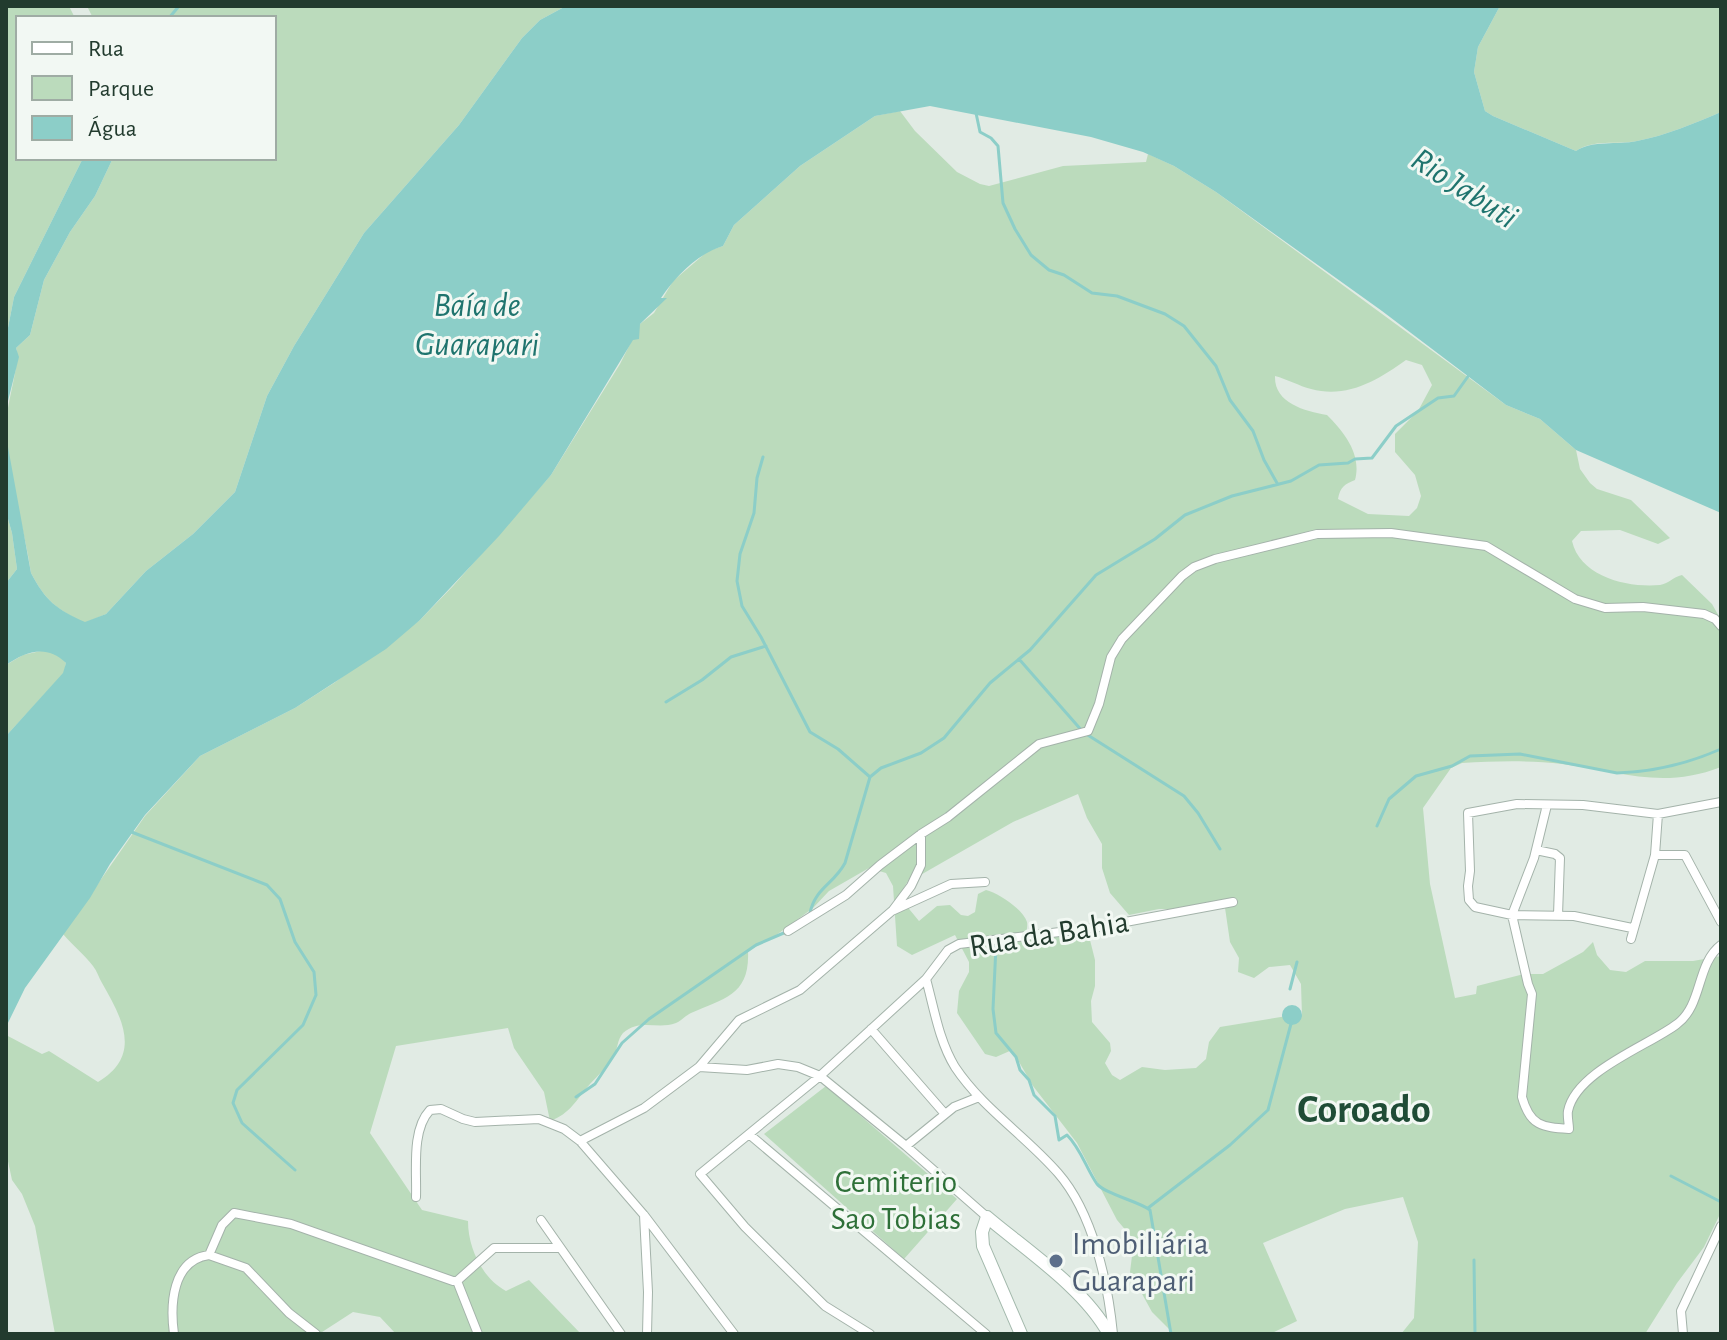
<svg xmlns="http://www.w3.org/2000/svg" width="1727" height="1340" viewBox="0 0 1727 1340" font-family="'Alegreya Sans',sans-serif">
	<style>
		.green { fill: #bbdbbc; fill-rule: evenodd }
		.water { fill: #8ccec8 }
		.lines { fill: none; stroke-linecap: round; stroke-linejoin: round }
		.stream { stroke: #8ccec8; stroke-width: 3 }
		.street-casing { stroke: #a4b3aa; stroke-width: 10 }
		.secondary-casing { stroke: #a3b9ac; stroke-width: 14 }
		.street { stroke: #fff; stroke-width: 8 }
		.secondary { stroke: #fff; stroke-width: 12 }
		.service-dot { fill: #5c6f8a; stroke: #f2f8f3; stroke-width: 3 }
		.labels { text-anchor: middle; stroke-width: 6; stroke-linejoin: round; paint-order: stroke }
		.street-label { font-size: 32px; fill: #223b2e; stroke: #f2f8f3 }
		.park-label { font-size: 32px; fill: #2e7038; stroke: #f2f8f3 }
		.service-label { font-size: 32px; fill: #4e5e75; stroke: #f2f8f3; text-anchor: start }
		.water-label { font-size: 34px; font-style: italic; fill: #1f746e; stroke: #f2f8f3 }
		.district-label { font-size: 40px; font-weight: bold; fill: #1f4c36; stroke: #f2f8f3 }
	</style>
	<rect width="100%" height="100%" fill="#e1ebe4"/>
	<path class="green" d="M6 6H69L75 18H18V158H83L14 297 6 338Z
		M87 6H566L540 20 522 38 459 125 364 233 294 346 267 396 235 492 193 534 146 571 106 614 85 623C57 610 45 600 31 573 24 524 6 476 6 426 6 405 21 361 16 348L30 335 44 280 70 232 95 196 113 158H274V18H93Z
		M1500 6H1721V112C1693 124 1667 135 1637 141 1616 145 1593 139 1576 151L1493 116 1485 111 1474 72 1478 47Z
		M900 111 915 131 957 172 980 184 989 186 1063 166 1146 162 1148 154 1174 166 1216 192 1506 405 1540 419 1576 450 1580 469 1590 483 1597 489 1631 500 1670 538 1658 544 1620 530 1581 531 1572 541C1580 577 1628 588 1660 585 1668 584 1673 577 1682 575L1712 604 1721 620V767C1662 790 1620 771 1562 764 1529 760 1495 761 1462 763L1451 768 1423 808 1430 884 1455 998 1476 994 1477 986 1524 974H1543L1583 952 1593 942 1597 955 1610 970 1626 972 1645 961H1693L1721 956V1212L1704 1247 1677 1283 1645 1334H1401L1414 1318 1418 1242 1403 1197 1345 1209 1263 1243 1297 1321 1270 1334H1174L1152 1312 1130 1272 1134 1240 1117 1220 1077 1143 1033 1086 1012 1050 996 1057 985 1054 957 1013 959 991 969 972V962L955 935 912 955 897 946 893 886 886 873 869 868 829 891 813 908 775 936 748 951C750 995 725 998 691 1013 686 1015 681 1021 676 1023 657 1030 640 1018 623 1033 617 1040 618 1048 614 1056 608 1067 598 1075 590 1084 577 1099 570 1114 550 1121L544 1092 514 1048 508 1028 396 1046 370 1133 422 1210 468 1221C468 1248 482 1278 506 1291L529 1280 581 1334H396L380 1317 353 1312 319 1334H55L35 1226 22 1194 12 1180 6 1152V1035L42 1054 49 1051 98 1082C143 1055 122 1018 102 983 99 978 97 971 93 966 85 955 72 945 63 934L145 816 200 756 295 708 334 683 420 620 453 586 551 475 620 364 640 324 654 313 673 281 708 251 723 246 734 225 800 166 875 116ZM1406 360 1422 365 1432 385 1418 411 1395 434V452L1415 475 1421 496 1417 508 1409 516 1368 514 1338 499C1340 487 1345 484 1355 480 1362 454 1344 432 1327 415 1304 411 1274 403 1275 376 1287 379 1299 386 1311 389 1347 399 1378 380 1406 360ZM1078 794 1087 818 1102 844V868L1110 893 1129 915 1159 909H1191L1193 905 1224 901 1230 942 1239 958 1238 972 1254 978 1269 967 1290 965 1301 984 1302 1016 1293 1015 1220 1027 1209 1042 1206 1059 1196 1068 1165 1070 1142 1067 1120 1080 1112 1075 1105 1063 1111 1051 1110 1043 1092 1022 1091 1001 1095 986V960L1089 936 1096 929 1026 936C1026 931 1028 927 1027 922 1023 909 998 893 986 890L978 894 975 912 968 916 961 915 950 905 937 906 919 921 905 904 895 903 912 874 917 877 1013 822Z
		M6 512 12 533 17 569 6 583Z
		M45 650 58 654 66 663 64 673 6 736V665L23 655Z
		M826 1086 957 1199 904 1259 764 1134Z"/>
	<path class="water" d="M566 6H1500L1478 47 1474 72 1485 111 1493 116 1576 151C1593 140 1617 145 1637 141 1667 135 1693 124 1721 112V513L1576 450 1540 419 1506 405 1382 311 1216 192 1174 166 1143 152 1091 137 930 106 875 116 800 166 734 225 723 246C697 254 676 276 661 298H667L640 324 639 339 633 340 551 475 499 536 420 620 386 649 295 708 200 756 145 815 110 864 90 898 25 988 6 1027V736L63 673 66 663C47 644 26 651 6 665V583L17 569 12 533 6 512V436L31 573C45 600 57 610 85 622L106 614 146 571 193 534 235 492 267 396 294 346 364 233 459 125 522 38 540 20Z
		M83 158H113L95 196 70 232 44 280 30 335 16 348 19 357 6 409V338L14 297Z
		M1282 1015a10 10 0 1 1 20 0a10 10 0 1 1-20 0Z"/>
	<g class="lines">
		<path class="stream" d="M169 18 179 6
			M976 113 980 132 991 138 998 146 1003 203 1015 229 1031 255 1049 270 1064 275 1092 293 1117 296 1165 314 1184 326 1216 366 1230 400 1253 431 1264 460 1277 483
			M763 457 757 478 754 513 740 554 737 581 742 606 761 637 810 732 838 749 870 777
			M1019 659 1083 732 1184 796 1198 813 1220 849
			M666 702 702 680 731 657 766 646
			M1377 826 1389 799 1416 776 1452 766 1470 756 1520 754 1617 773C1652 772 1689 763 1721 749
			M129 831 267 885 280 899 295 942 314 972 316 995 303 1025 237 1090 233 1103 242 1123 295 1170
			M810 913C815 888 834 884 845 863L870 777 881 768 921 753 944 738 990 683 1030 650 1096 575 1155 539 1185 515 1232 496 1291 481 1319 465 1348 463 1355 459 1372 458 1396 426 1438 398 1454 396 1469 375
			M996 946 993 1009 996 1033 1016 1057 1020 1070 1029 1080 1034 1095 1055 1116 1059 1140 1067 1135C1081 1149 1086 1168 1097 1184 1105 1194 1138 1201 1150 1210L1171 1334
			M1290 989 1297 962
			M576 1097 595 1084 622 1043 649 1019 756 945 786 932
			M1671 1176 1721 1202
			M1148 1208 1230 1145 1268 1110 1292 1020
			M1474 1260 1475 1334
			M1718 1334 1721 1332"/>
		<defs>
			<path id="street" d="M1547 805 1534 858 1512 915 1528 984 1532 994 1522 1097C1530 1126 1542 1127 1569 1129 1569 1124 1567 1116 1568 1111 1576 1071 1650 1045 1677 1024 1703 1005 1696 964 1721 945
				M1536 850 1555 854 1560 858 1558 915
				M1655 855H1685L1721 922
				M894 910 951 884 985 882
				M1632 928 1574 916 1512 915 1475 907 1469 900 1468 886 1470 871 1468 813 1517 804 1583 805 1658 814 1721 802
				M788 931 846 895 880 865 921 834 948 817 1039 744 1088 731 1099 704 1111 657 1122 639 1182 576 1194 567 1215 559 1317 534 1391 533 1486 546 1575 599 1605 608 1643 607 1704 614 1715 619 1721 626
				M1631 939 1655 855 1658 814
				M926 979C934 1008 939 1041 955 1067 983 1109 1025 1135 1058 1173 1093 1213 1108 1283 1113 1334
				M871 1029 945 1114
				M699 1067 747 1070 778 1064 798 1067 820 1076 906 1146 987 1217
				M750 1135 986 1334
				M580 1141 644 1108 699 1067 739 1020 800 990 893 910 911 886 921 865V834
				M906 1146 954 1107 979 1097
				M416 1197C417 1171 411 1130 430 1110L441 1109 463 1119 475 1122 539 1119 564 1129 580 1141 644 1215 734 1334
				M644 1215 648 1292 647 1334
				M541 1220 621 1334
				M209 1255 222 1225 234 1213 291 1224 453 1281H457L494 1248H560
				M457 1281 478 1334
				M174 1334C170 1305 172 1260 209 1255L246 1268 289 1313 316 1334
				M870 1334 825 1306 745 1227 700 1174 820 1076 926 979 948 950 959 944 1093 928 1233 902
				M1683 1334 1681 1311 1721 1226"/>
			<path id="secondary" d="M1021 1334 983 1246 982 1232 987 1217C1026 1250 1084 1288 1109 1334"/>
		</defs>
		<use href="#street" class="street-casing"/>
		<use href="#secondary" class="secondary-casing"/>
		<use href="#street" class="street"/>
		<use href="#secondary" class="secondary"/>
	</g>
	<circle class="service-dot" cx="1056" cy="1261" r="8"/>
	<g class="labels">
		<g class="street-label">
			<text transform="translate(1049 933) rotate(-9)" y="11">Rua da Bahia</text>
		</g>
		<g class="park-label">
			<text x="896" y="1192">Cemiterio<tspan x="896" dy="37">Sao Tobias</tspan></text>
		</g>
		<g class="service-label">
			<text x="1072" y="1254">Imobiliária<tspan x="1072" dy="37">Guarapari</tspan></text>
		</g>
		<g class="water-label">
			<text transform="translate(1465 187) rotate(33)" y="12">Rio Jabuti</text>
			<text x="477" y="316">Baía de<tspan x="477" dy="39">Guarapari</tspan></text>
		</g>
		<g class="district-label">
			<text x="1364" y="1122">Coroado</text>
		</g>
	</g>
	<rect width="1727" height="1340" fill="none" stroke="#223b2e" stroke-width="16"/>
	<rect x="16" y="16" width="260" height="144" fill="#f2f8f3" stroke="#9faca4" stroke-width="2"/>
	<rect x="32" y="42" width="40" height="12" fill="#ffffff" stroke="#9faca4" stroke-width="2"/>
	<text x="88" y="56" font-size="24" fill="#223b2e">Rua</text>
	<rect x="32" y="76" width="40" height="24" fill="#bbdbbc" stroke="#9faca4" stroke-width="2"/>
	<text x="88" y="96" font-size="24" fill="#223b2e">Parque</text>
	<rect x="32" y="116" width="40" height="24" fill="#8ccec8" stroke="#9faca4" stroke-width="2"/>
	<text x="88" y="136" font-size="24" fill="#223b2e">Água</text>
</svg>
